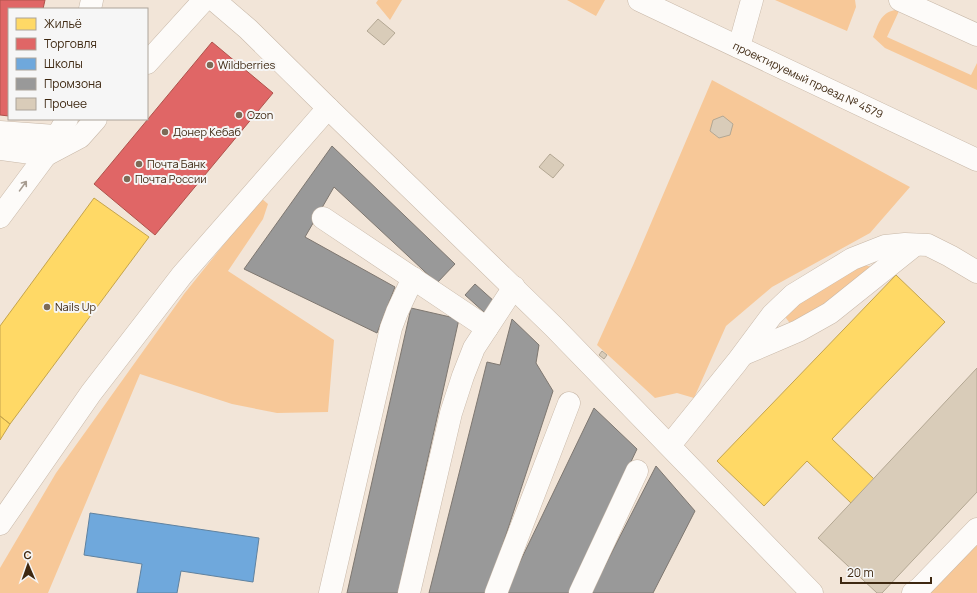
<svg xmlns="http://www.w3.org/2000/svg" width="977" height="593" viewBox="0 0 977 593" font-family="Manrope,sans-serif">
	<style>
		.green { fill: #f7c898 }
		.homes { fill: #ffd966; stroke: #c5a44c }
		.shops { fill: #e06666; stroke: #af534c }
		.schools { fill: #6fa8dc; stroke: #60829f }
		.industry { fill: #999; stroke: #7e7770 }
		.building { fill: #d9ccb9; stroke: #b3a793 }
		.lines { fill: none; stroke-linecap: round; stroke-linejoin: round }
		.minor-casing { stroke: #c8b8a8; stroke-width: 23 }
		.minor { stroke: #fdfbf9; stroke-width: 22 }
		.oneway { stroke: #a79c91 }
		.poi-dot { fill: #7d6a57; stroke: #f6f6f6; stroke-width: 1.5 }
		.labels { text-anchor: middle; stroke-width: 4; stroke-linejoin: round; paint-order: stroke }
		.poi-label { font-size: 11px; fill: #3e2811; stroke: #f6f6f6; text-anchor: start }
		.street-label { font-size: 11px; fill: #3e2811; stroke: #f6f6f6 }
	</style>
	<rect width="100%" height="100%" fill="#f2e5d8"/>
	<path class="green" d="M378 0H402L390 20 376 3Z
		M567 0H605L596 16Z
		M775 0H855L856 7 847 31Z
		M895 10 899 11 887 37 971 75 977 63V90L885 48 873 37C878 25 880 13 895 10Z
		M712 80 910 187 870 233 772 287 726 326 694 398 677 393 655 398 597 345 634 263Z
		M261 198 268 204 263 219 228 271 334 340 328 412 277 413 232 404 140 374 48 593H0V568L56 473 184 294Z
		M859 264 877 268 792 326 783 314Z
		M977 545V593H928Z"/>
	<path class="homes" d="M94 198 149 237 10 424 0 416V326Z
		M896 275 945 322 832 439 874 479 851 503 807 461 764 506 717 461Z
		M0 416 10 424 0 440Z"/>
	<path class="shops" d="M0 0H45L43 9H9V116L0 115Z
		M212 42 273 93 155 235 94 184Z"/>
	<path class="schools" d="M90 513 259 538 253 582 181 571 177 593H137L142 564 84 555Z"/>
	<path class="industry" d="M332 146 455 264 437 283 334 187 305 237 395 287 377 333 244 269Z
		M475 284 495 302 485 313 465 295Z
		M411 308 459 319 398 593H347Z
		M512 319 539 345 536 363 553 391 487 593H429L487 362 500 365Z
		M594 408 637 449 569 593H505Z
		M656 466 695 511 653 593H591Z"/>
	<path class="building" d="M378 19 395 33 384 45 367 31Z
		M723 116 733 124 730 135 719 138 710 131 713 120Z
		M550 154 564 165 553 178 539 167Z
		M602 351 607 355 604 359 599 355Z
		M977 368V492L882 593H877L818 538Z"/>
	<g class="lines">
		<defs>
			<g id="minor">
				<path d="M214 0 248 29 328 108 554 327 812 593"/>
				<path id="s1" d="M639 0 977 160"/>
				<path d="M900 0 977 35"/>
				<path d="M90 9 92 0"/>
				<path d="M739 47 752 0"/>
				<path d="M147 63 204 0"/>
				<path d="M0 132 69 137"/>
				<path d="M0 149 46 155 80 137 96 119"/>
				<path d="M0 217 46 155 67 119"/>
				<path d="M323 218 487 328"/>
				<path d="M744 354 798 331 830 313 915 245"/>
				<path d="M670 445 737 362 772 315 793 295 852 259 885 246 905 244 928 245 950 256 977 272"/>
				<path d="M0 524 91 393 182 275 328 108"/>
				<path d="M330 593 391 328 397 312 413 278"/>
				<path d="M409 593 451 413 463 376 474 348 514 287"/>
				<path d="M496 593 569 403"/>
				<path d="M580 593 637 471"/>
				<path d="M913 593 920 588 977 529"/>
			</g>
		</defs>
		<use href="#minor" class="minor-casing"/>
		<use href="#minor" class="minor"/>
	</g>
	<defs><path id="oneway-shaft" d="M-6 0H5M1.5-3L5.5 0L1.5 3" fill="none" stroke-width="1.6" stroke-linecap="round" stroke-linejoin="round"/></defs>
	<use class="oneway" href="#oneway-shaft" transform="translate(23 186) rotate(-54)"/>
	<g class="poi-dot">
		<circle cx="210" cy="65" r="4"/>
		<circle cx="239" cy="115" r="4"/>
		<circle cx="165" cy="132" r="4"/>
		<circle cx="139" cy="164" r="4"/>
		<circle cx="127" cy="179" r="4"/>
		<circle cx="47" cy="307" r="4"/>
	</g>
	<g class="labels">
		<g class="poi-label">
			<text x="218" y="69">Wildberries</text>
			<text x="247" y="119">Ozon</text>
			<text x="173" y="136">Донер Кебаб</text>
			<text x="147" y="168">Почта Банк</text>
			<text x="135" y="183">Почта России</text>
			<text x="55" y="311">Nails Up</text>
		</g>
		<g class="street-label">
			<text dy="4" stroke="none"><textPath href="#s1" startOffset="187">проектируемый проезд № 4579</textPath></text>
		</g>
	</g>
	<rect x="8" y="8" width="140" height="112" fill="#f6f6f6" stroke="#aca49a"/>
	<rect x="16" y="18" width="20" height="12" fill="#ffd966" stroke="#aca49a"/>
	<text x="44" y="28" font-size="12" fill="#3e2811">Жильё</text>
	<rect x="16" y="38" width="20" height="12" fill="#e06666" stroke="#aca49a"/>
	<text x="44" y="48" font-size="12" fill="#3e2811">Торговля</text>
	<rect x="16" y="58" width="20" height="12" fill="#6fa8dc" stroke="#aca49a"/>
	<text x="44" y="68" font-size="12" fill="#3e2811">Школы</text>
	<rect x="16" y="78" width="20" height="12" fill="#999999" stroke="#aca49a"/>
	<text x="44" y="88" font-size="12" fill="#3e2811">Промзона</text>
	<rect x="16" y="98" width="20" height="12" fill="#d9ccb9" stroke="#aca49a"/>
	<text x="44" y="108" font-size="12" fill="#3e2811">Прочее</text>
	<g transform="translate(28 565) rotate(358)" stroke="#f6f6f6" stroke-width="3" paint-order="stroke">
	<path d="M0-3L7 15L0 10L-7 15Z" fill="#3e2811"/>
	<text y="-6" font-size="11" font-weight="bold" text-anchor="middle" fill="#3e2811">С</text>
	</g>
	<path d="M841 577v6h90v-6" fill="none" stroke="#3e2811" stroke-width="2"/>
	<text x="847" y="577" font-size="12" fill="#3e2811" stroke="#f6f6f6" stroke-width="3" paint-order="stroke">20 m</text>
</svg>
